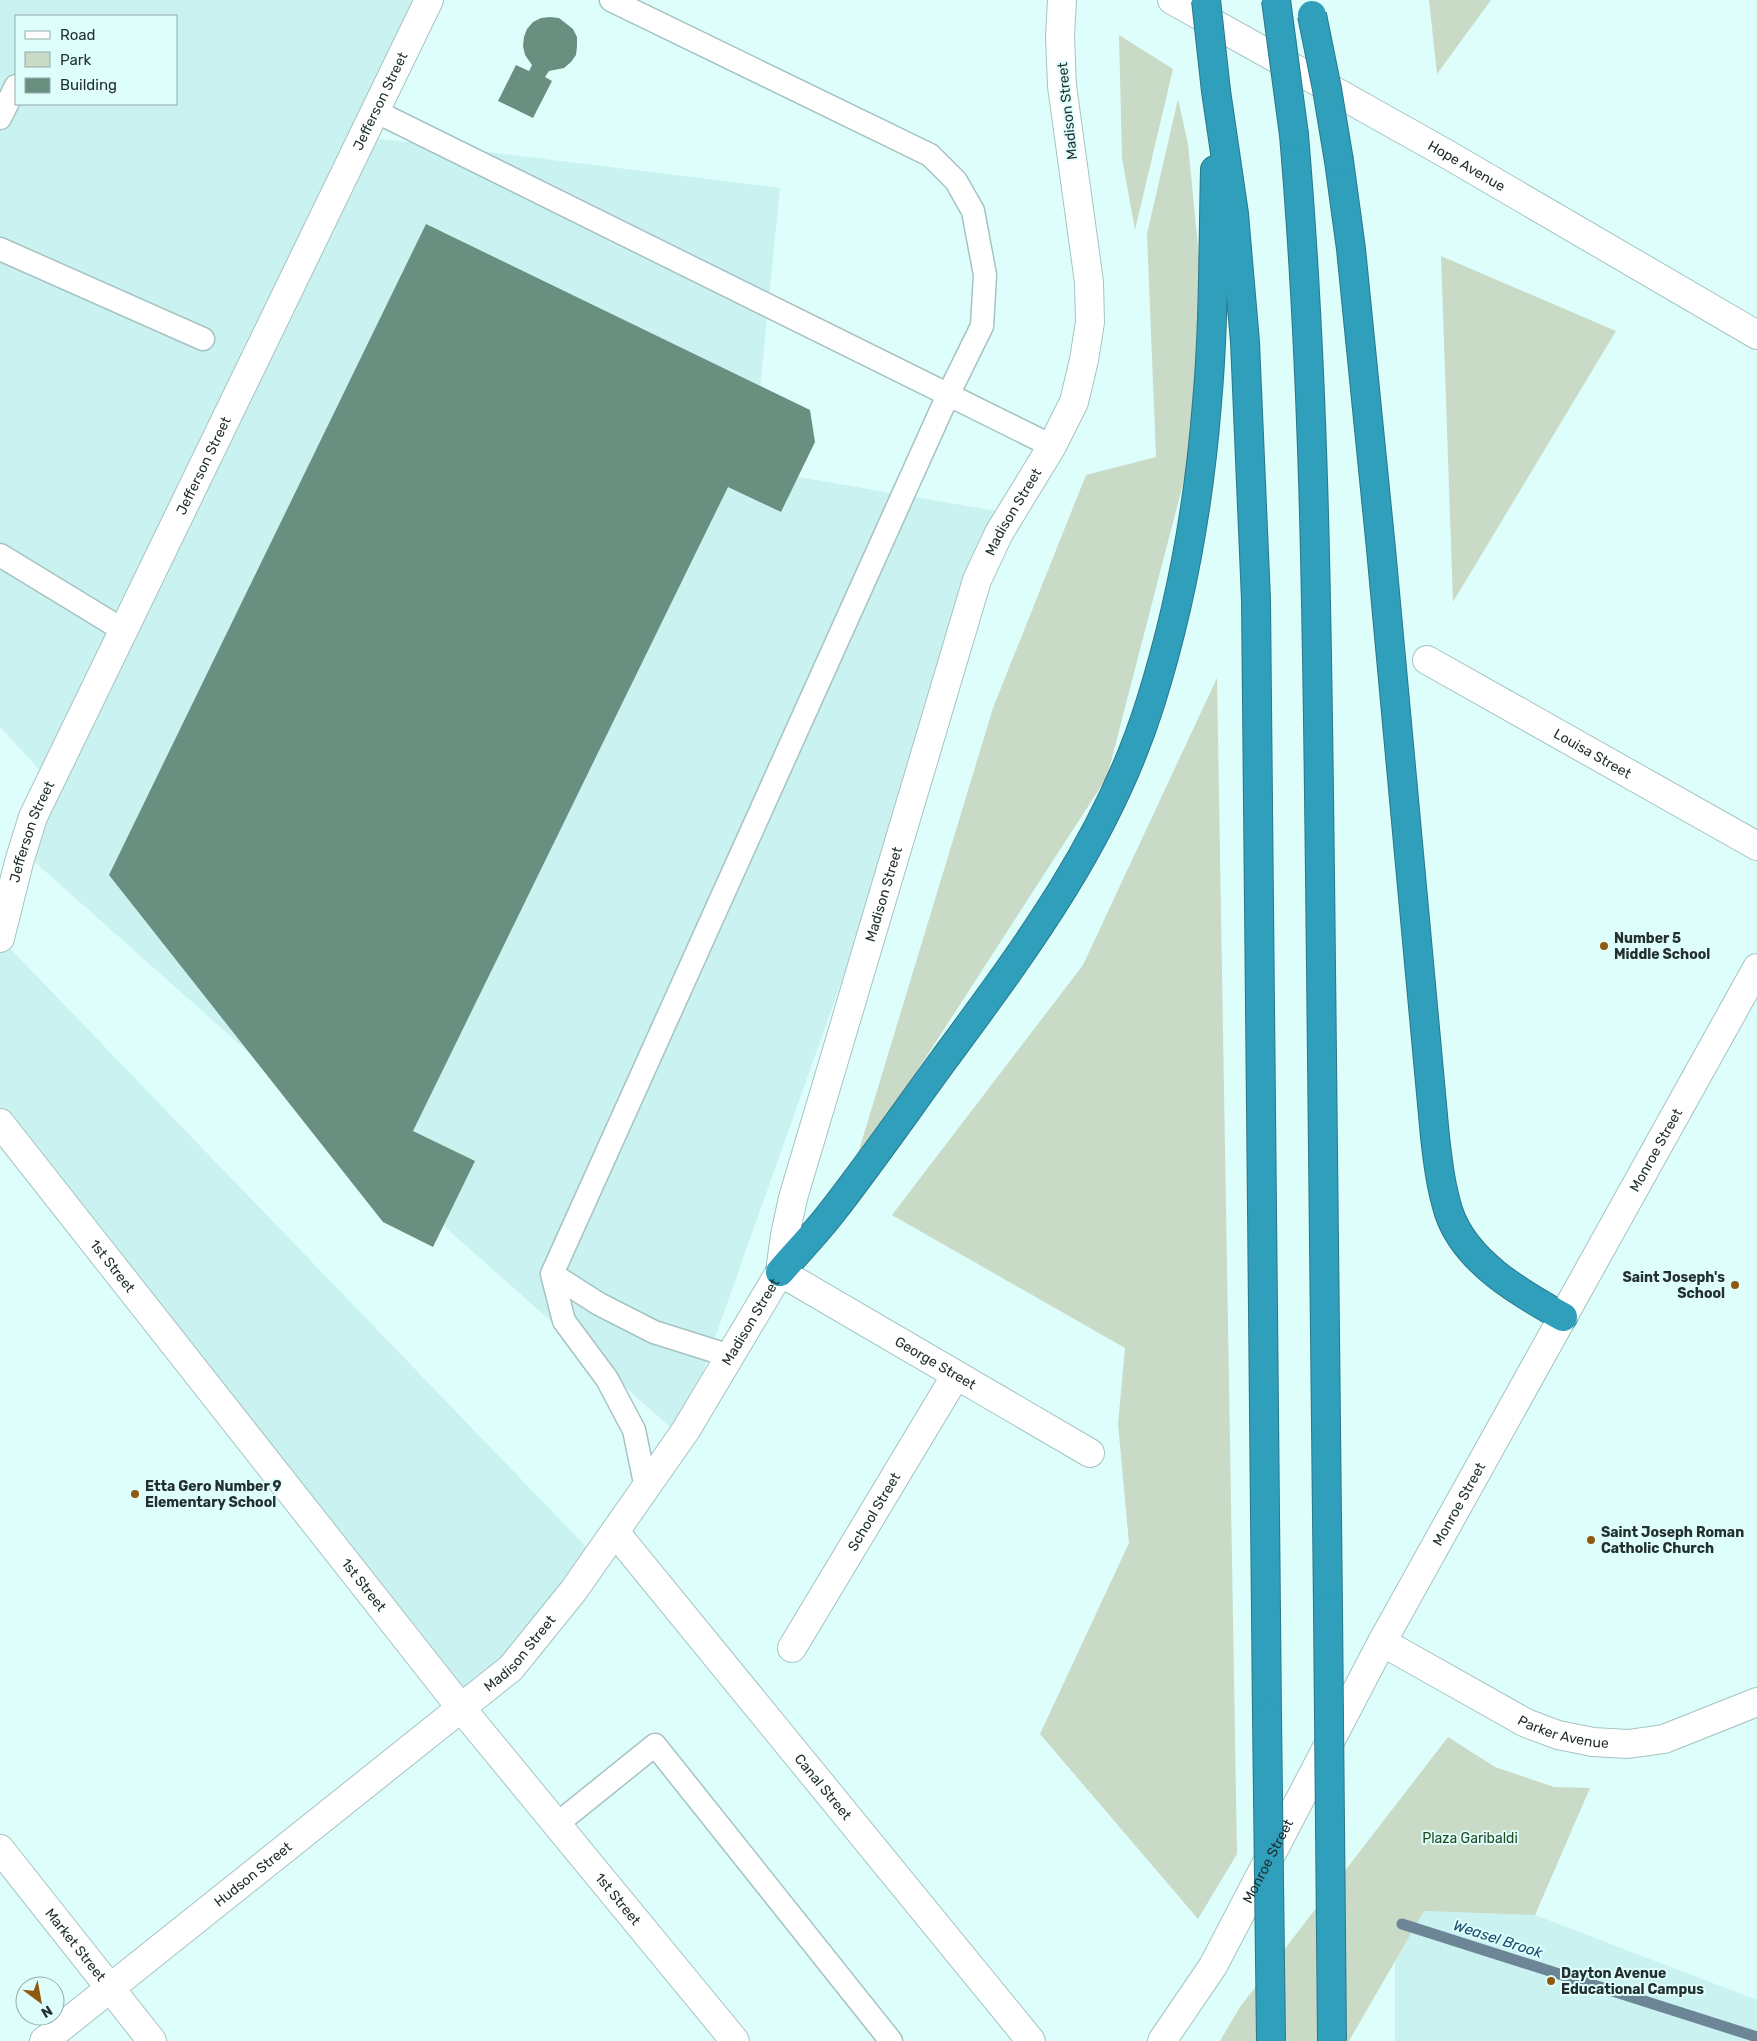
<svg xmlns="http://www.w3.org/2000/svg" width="1757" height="2041" viewBox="0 0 1757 2041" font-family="Rubik,sans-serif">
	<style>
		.built { fill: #caf2f1; fill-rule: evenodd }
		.green { fill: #c9dac7 }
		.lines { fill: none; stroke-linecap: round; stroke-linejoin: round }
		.stream { stroke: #6c8597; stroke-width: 11 }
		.building { fill: #688f7f }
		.lane-casing { stroke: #a5c3c2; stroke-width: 25 }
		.street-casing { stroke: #a5c3c2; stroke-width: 30 }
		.secondary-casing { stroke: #a5c3c2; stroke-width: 30 }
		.highway-casing { stroke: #2b788a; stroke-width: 30 }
		.lane { stroke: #fff; stroke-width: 22 }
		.street { stroke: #fff; stroke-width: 28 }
		.secondary { stroke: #fff; stroke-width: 28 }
		.highway { stroke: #2f9fbb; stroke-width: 28 }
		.highway-bridge-casing { stroke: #2b788a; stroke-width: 30; stroke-linecap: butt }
		.highway-bridge { stroke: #2f9fbb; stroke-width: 28 }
		.poi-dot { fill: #905910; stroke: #defefc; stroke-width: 2 }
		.labels { text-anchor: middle; stroke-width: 4; stroke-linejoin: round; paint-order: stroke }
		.street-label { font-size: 14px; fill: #23302f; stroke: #defefc }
		.poi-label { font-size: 14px; font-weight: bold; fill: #23302f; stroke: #defefc; text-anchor: start }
		.park-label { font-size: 14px; fill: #244a22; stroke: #defefc }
		.water-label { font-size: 15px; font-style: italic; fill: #1b4c6f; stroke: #defefc }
	</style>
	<rect width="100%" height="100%" fill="#defefc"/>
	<path class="built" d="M0 0H422L358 136 780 188 752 469 1008 513 680 1436 19 848 47 778 0 727ZM16 16H176V104H16Z
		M0 938 596 1557 461 1716 0 1145Z
		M1424 1911 1535 1915 1757 2000V2041H1395V1961Z"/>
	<path class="green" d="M1429 0H1491L1437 74Z
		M1119 35 1173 69 1135 230 1122 158Z
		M1178 99 1188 144 1202 288 1192 449 1107 777 853 1170 993 708 1086 475 1156 457 1147 234Z
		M1441 256 1616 331 1453 602Z
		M1217 678 1237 1854 1198 1919 1040 1734 1129 1543 1118 1424 1125 1348 892 1215 1083 965Z
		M1448 1737 1495 1767 1554 1787 1590 1788 1535 1915 1424 1911 1349 2041H1220L1240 2007Z"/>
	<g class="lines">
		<path class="stream" d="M1402 1924 1757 2037"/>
	</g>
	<path class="building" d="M550 17 559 18 573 29 577 37V46L576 55 571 62 564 68 549 71 545 77 552 81 533 118 498 101 516 65 529 71 532 65 525 55 523 46 524 37 527 29 533 22 541 18Z
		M426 224 810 410 815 442 781 512 728 487 413 1131 475 1161 433 1247 383 1222 109 875Z"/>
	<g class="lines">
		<defs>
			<path id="lane" d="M611 0 930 155 956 181 973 211 985 275 982 326 948 395 552 1274 564 1321 607 1379 634 1430 646 1488
				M375 111 1052 446
				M0 118 16 86
				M0 249 203 339
				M0 555 123 630
				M552 1274 599 1304 654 1332 730 1356
				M557 1824 655 1745 891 2041"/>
			<g id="street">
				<path id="s1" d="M1427 660 1757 846"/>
				<path id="s2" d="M780 1272 1090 1453"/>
				<path id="s3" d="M615 1532 1031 2041"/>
				<path id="s4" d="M792 1648 956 1375"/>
				<path d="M44 2041 109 1989"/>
			</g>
			<g id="secondary">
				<path id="s5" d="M1172 0 1445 153 1757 335"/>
				<path id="s6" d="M0 938 19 862 33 817 429 0"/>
				<path id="s7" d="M0 1123 461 1708 735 2041"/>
				<path id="s8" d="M1382 1642 1526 1723 1558 1735 1593 1742 1628 1744 1664 1739 1757 1702"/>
				<path id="s9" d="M0 1849 152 2041"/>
				<path id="s10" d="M109 1989 511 1668 574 1590 686 1430 780 1272 785 1235 793 1198 977 580 999 533 1052 446 1074 402 1084 360 1090 322 1089 282 1062 86 1060 36 1062 0"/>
				<path id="s11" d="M1162 2041 1213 1966 1382 1642 1757 968"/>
			</g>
			<path id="highway" d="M1216 91 1234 214 1245 342 1256 600 1267 1716
				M1294 135C1315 381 1317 628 1320 875 1323 1120 1325 1365 1328 1609
				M1339 161 1351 249 1381 549 1435 1137C1438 1163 1441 1188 1449 1213 1466 1262 1520 1293 1563 1317
				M780 1272C797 1252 816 1233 832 1212 871 1162 907 1110 945 1058 1027 947 1108 838 1150 704 1181 606 1199 505 1207 403 1214 326 1213 247 1215 170"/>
		</defs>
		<use href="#lane" class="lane-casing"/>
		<use href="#street" class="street-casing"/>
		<use href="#secondary" class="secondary-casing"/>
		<use href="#highway" class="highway-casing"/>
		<use href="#lane" class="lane"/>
		<use href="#street" class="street"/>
		<use href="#secondary" class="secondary"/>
		<use href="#highway" class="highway"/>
		<defs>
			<path id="highway-bridge" d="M1206 0 1216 91
				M1276 0 1294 135
				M1312 15 1327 89 1339 161
				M1328 1609 1332 2041
				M1267 1716 1271 2041"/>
		</defs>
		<use href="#highway-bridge" class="highway-bridge-casing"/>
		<use href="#highway-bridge" class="highway-bridge"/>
	</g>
	<g class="poi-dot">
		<circle cx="1604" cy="946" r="5"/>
		<circle cx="1735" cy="1285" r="5"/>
		<circle cx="135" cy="1494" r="5"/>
		<circle cx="1591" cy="1540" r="5"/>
		<circle cx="1551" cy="1981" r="5"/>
	</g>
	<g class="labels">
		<g class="street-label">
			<text dy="5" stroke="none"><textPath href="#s6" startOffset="921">Jefferson Street</textPath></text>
			<text transform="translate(1067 111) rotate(-96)" y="5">Madison Street</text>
			<text dy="5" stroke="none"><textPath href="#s5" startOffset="338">Hope Avenue</textPath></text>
			<text dy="5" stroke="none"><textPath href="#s6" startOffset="516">Jefferson Street</textPath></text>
			<text dy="5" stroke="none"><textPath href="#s10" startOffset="1791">Madison Street</textPath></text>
			<text dy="5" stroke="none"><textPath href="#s1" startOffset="190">Louisa Street</textPath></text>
			<text dy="5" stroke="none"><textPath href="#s6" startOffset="111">Jefferson Street</textPath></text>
			<text dy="5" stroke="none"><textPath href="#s10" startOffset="1386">Madison Street</textPath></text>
			<text dy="5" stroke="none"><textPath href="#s11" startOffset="1019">Monroe Street</textPath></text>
			<text dy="5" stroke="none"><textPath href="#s7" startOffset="182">1st Street</textPath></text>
			<text dy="5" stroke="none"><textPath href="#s10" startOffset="936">Madison Street</textPath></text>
			<text dy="5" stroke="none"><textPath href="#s2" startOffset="180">George Street</textPath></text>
			<text dy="5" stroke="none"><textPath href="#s11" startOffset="614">Monroe Street</textPath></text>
			<text dy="5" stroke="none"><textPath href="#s4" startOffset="159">School Street</textPath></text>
			<text dy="5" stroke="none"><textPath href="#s7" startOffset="588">1st Street</textPath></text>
			<text dy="5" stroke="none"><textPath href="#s10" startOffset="531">Madison Street</textPath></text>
			<text dy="5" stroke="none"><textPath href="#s8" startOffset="204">Parker Avenue</textPath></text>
			<text dy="5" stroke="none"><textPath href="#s3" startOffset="329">Canal Street</textPath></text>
			<text dy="5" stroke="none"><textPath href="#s11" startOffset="209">Monroe Street</textPath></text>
			<text dy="5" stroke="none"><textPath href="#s10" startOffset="184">Hudson Street</textPath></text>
			<text dy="5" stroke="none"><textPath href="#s7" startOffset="992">1st Street</textPath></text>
			<text dy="5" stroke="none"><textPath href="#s9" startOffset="122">Market Street</textPath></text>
		</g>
		<g class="poi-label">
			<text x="1614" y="943">Number 5<tspan x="1614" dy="16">Middle School</tspan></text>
			<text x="1725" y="1282" text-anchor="end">Saint Joseph's<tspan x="1725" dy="16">School</tspan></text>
			<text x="145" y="1491">Etta Gero Number 9<tspan x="145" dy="16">Elementary School</tspan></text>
			<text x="1601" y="1537">Saint Joseph Roman<tspan x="1601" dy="16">Catholic Church</tspan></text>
			<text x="1561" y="1978">Dayton Avenue<tspan x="1561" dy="16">Educational Campus</tspan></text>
		</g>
		<g class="park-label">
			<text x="1470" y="1843">Plaza Garibaldi</text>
		</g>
		<g class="water-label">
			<text transform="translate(1498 1939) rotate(18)" y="5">Weasel Brook</text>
		</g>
	</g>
	<rect x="15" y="15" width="162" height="90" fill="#defefc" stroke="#93acaa"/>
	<rect x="25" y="31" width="25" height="8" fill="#ffffff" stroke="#93acaa"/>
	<text x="60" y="40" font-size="15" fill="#23302f">Road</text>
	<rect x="25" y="52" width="25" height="15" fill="#c9dac7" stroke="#93acaa"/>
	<text x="60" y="65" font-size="15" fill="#23302f">Park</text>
	<rect x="25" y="78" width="25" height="15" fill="#688f7f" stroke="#93acaa"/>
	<text x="60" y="90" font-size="15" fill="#23302f">Building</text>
	<g transform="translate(40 2001) rotate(148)"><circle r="24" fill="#defefc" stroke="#93acaa"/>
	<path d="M0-4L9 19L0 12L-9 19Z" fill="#905910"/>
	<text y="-8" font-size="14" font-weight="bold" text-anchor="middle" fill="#23302f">N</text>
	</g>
</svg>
